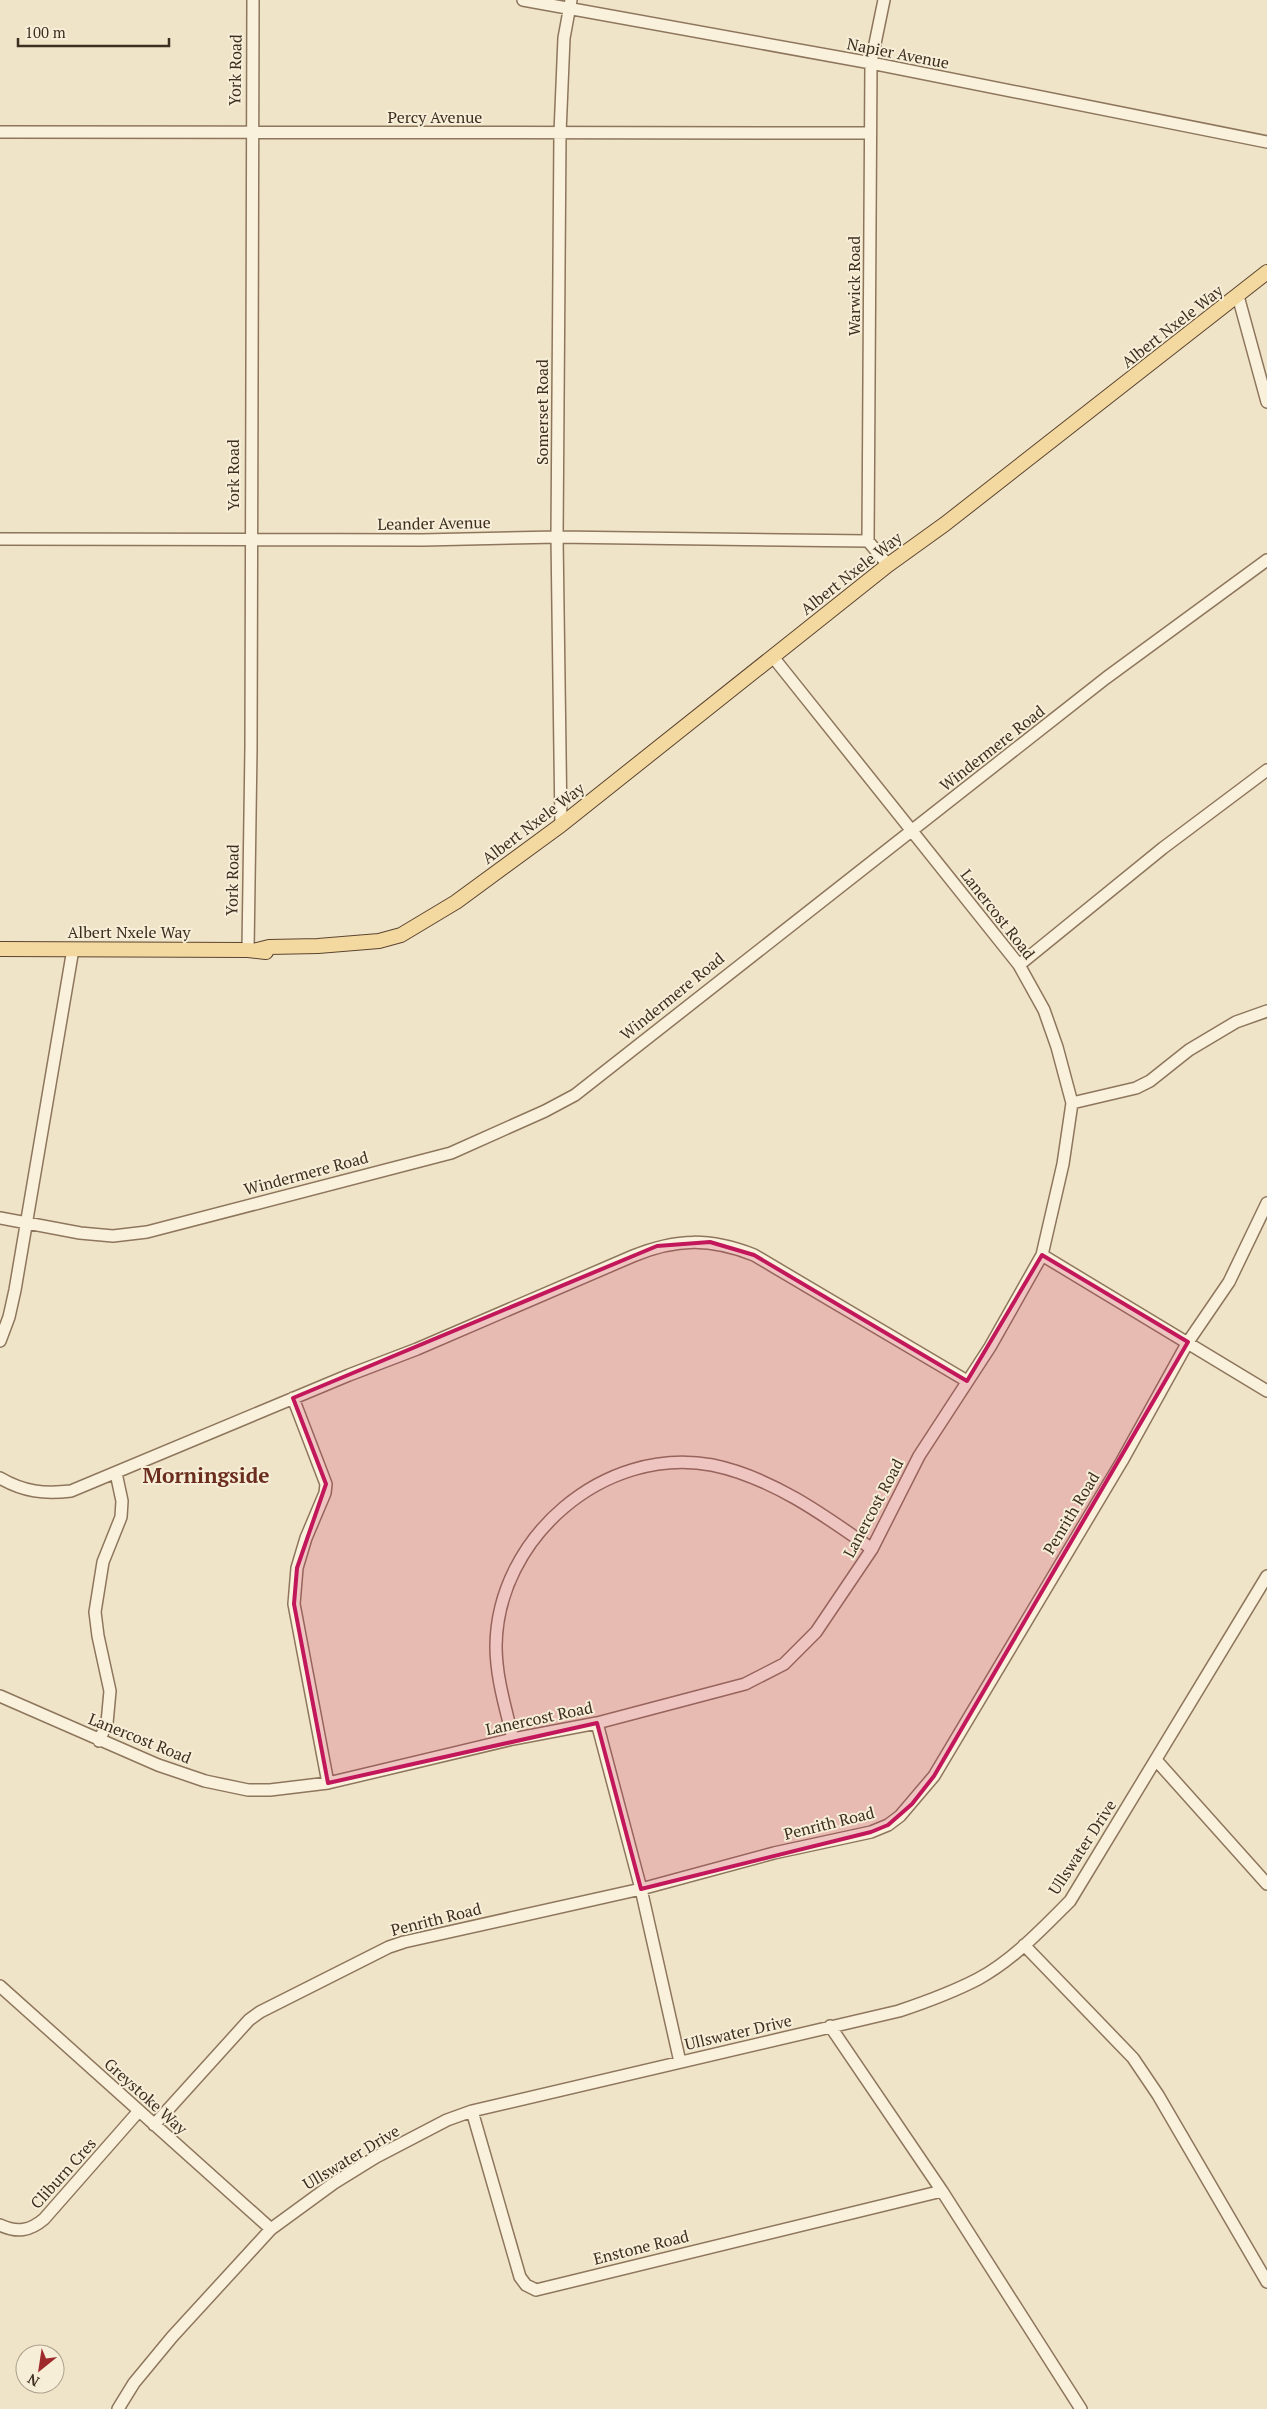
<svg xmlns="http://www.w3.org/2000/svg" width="1267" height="2409" viewBox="0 0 1267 2409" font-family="'PT Serif',serif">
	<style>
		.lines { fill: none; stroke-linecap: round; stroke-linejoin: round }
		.minor-casing { stroke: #8d765c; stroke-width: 14 }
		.major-casing { stroke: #5b4430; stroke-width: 16 }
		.minor { stroke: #faf1dc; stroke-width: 11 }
		.major { stroke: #f3d9a0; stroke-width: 14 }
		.marked { fill: #c2185b; fill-opacity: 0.2; stroke: #c2185b; stroke-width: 4; stroke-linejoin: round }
		.labels { text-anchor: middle; stroke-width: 4; stroke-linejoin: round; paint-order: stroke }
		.street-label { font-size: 16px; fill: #3d2e20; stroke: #f7eed8 }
		.district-label { font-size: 21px; font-weight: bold; fill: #6b2e1e; stroke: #f7eed8 }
	</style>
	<rect width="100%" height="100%" fill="#f0e4c8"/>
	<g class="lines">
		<defs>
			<path id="minor" d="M523 0 871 63 1267 142
				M884 0 871 63 868 541 888 565
				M0 132 870 133
				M1238 296 1267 402
				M0 539 423 540 557 537 868 541
				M561 825 557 537 560 133 564 38 571 0
				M248 950 251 748 253 0
				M1019 965 1163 848 1267 770
				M1072 1103 1136 1088 1150 1081 1189 1050 1236 1022 1267 1011
				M0 1218 80 1233 113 1236 147 1232 451 1153 545 1111 575 1095 1106 678 1267 560
				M1042 1255 1267 1391
				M0 1341 9 1317 15 1290 73 949
				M293 1398 326 1484 325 1493 306 1538 297 1568 294 1604 328 1783
				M0 1478C24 1492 44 1494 71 1491L349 1375 417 1349 633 1256C677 1238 710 1238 754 1255L967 1381
				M0 1696 158 1765 205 1781 248 1790H270L328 1783 513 1739 597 1723 745 1684 784 1664 816 1632 872 1549 919 1456 990 1347 1042 1255 1063 1164 1072 1103 1057 1047 1044 1010 1019 965 773 657
				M597 1723 641 1889 680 2062
				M513 1739C506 1709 496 1678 496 1646 497 1538 604 1445 712 1465 771 1477 824 1515 872 1549
				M99 1741 107 1723 110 1691 98 1636 95 1612 103 1562 121 1517 122 1501 116 1473
				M1156 1760 1267 1884
				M1024 1945 1133 2058 1158 2095 1267 2282
				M0 1986 271 2229
				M830 2026 942 2191 1081 2409
				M472 2111 520 2277 526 2285 536 2290 942 2191
				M154 2125 249 2020 260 2012 389 1947 404 1942 641 1889 774 1853 871 1832 888 1825 900 1816 934 1776 1122 1461 1188 1342 1229 1282 1267 1203
				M0 2225C17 2233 30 2231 44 2219L138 2112
				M118 2409 134 2383 172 2337 271 2229 334 2183 376 2157 447 2120 472 2111 899 2011C926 2002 953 1992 978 1979 1013 1960 1042 1929 1070 1901L1267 1576"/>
			<path id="major" d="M0 949 248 950 266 952
				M257 950 269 947 318 946 379 941 401 935 456 902 561 825 888 565 945 524 1267 272"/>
		</defs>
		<use href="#minor" class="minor-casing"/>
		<use href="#major" class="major-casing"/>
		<use href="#minor" class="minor"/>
		<use href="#major" class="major"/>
	</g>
	<path class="marked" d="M710 1242 754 1255 967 1381 1042 1255 1188 1342 934 1776 912 1804 888 1825 871 1832 641 1889 597 1723 328 1783 294 1604 297 1568 326 1484 293 1398 657 1246Z"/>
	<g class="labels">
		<g class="street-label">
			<text transform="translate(898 53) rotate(11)" y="6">Napier Avenue</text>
			<text transform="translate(235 70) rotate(-89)" y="6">York Road</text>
			<text x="435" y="123">Percy Avenue</text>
			<text transform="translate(854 286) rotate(-90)" y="6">Warwick Road</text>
			<text transform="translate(1172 326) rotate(-38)" y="6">Albert Nxele Way</text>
			<text transform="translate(542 412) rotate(-90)" y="6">Somerset Road</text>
			<text transform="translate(233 475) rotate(-90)" y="6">York Road</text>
			<text transform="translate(434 523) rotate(-1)" y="6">Leander Avenue</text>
			<text transform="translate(851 573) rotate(-38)" y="6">Albert Nxele Way</text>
			<text transform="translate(992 748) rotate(-38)" y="6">Windermere Road</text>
			<text transform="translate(533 823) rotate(-37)" y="6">Albert Nxele Way</text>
			<text transform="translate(232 880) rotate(-89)" y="6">York Road</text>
			<text transform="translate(998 914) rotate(52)" y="6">Lanercost Road</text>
			<text x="129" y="938">Albert Nxele Way</text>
			<text transform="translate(672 996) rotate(-39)" y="6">Windermere Road</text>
			<text transform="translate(306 1173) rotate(-15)" y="6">Windermere Road</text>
			<text transform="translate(873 1508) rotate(-62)" y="6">Lanercost Road</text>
			<text transform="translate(1071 1513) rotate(-59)" y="6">Penrith Road</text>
			<text transform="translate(539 1718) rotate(-12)" y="6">Lanercost Road</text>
			<text transform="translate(140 1738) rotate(22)" y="6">Lanercost Road</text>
			<text transform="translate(829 1823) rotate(-14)" y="6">Penrith Road</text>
			<text transform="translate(1082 1847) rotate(-57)" y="6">Ullswater Drive</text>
			<text transform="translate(436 1919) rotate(-14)" y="6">Penrith Road</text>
			<text transform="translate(738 2032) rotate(-13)" y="6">Ullswater Drive</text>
			<text transform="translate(146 2096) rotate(42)" y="6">Greystoke Way</text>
			<text transform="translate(351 2157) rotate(-31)" y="6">Ullswater Drive</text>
			<text transform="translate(63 2173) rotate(-48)" y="6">Cliburn Cres</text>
			<text transform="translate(641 2247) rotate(-14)" y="6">Enstone Road</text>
		</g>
		<g class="district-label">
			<text x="206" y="1483">Morningside</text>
		</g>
	</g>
	<g transform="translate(40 2369) rotate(210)"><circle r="24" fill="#f7eed8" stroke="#ada18e"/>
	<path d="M0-4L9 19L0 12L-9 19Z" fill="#9e2a2b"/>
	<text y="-8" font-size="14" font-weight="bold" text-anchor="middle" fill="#3d2e20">N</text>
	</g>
	<path d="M18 38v8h151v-8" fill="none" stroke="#3d2e20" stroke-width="2.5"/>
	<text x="25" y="38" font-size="15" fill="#3d2e20" stroke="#f7eed8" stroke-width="4" paint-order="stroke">100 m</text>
</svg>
